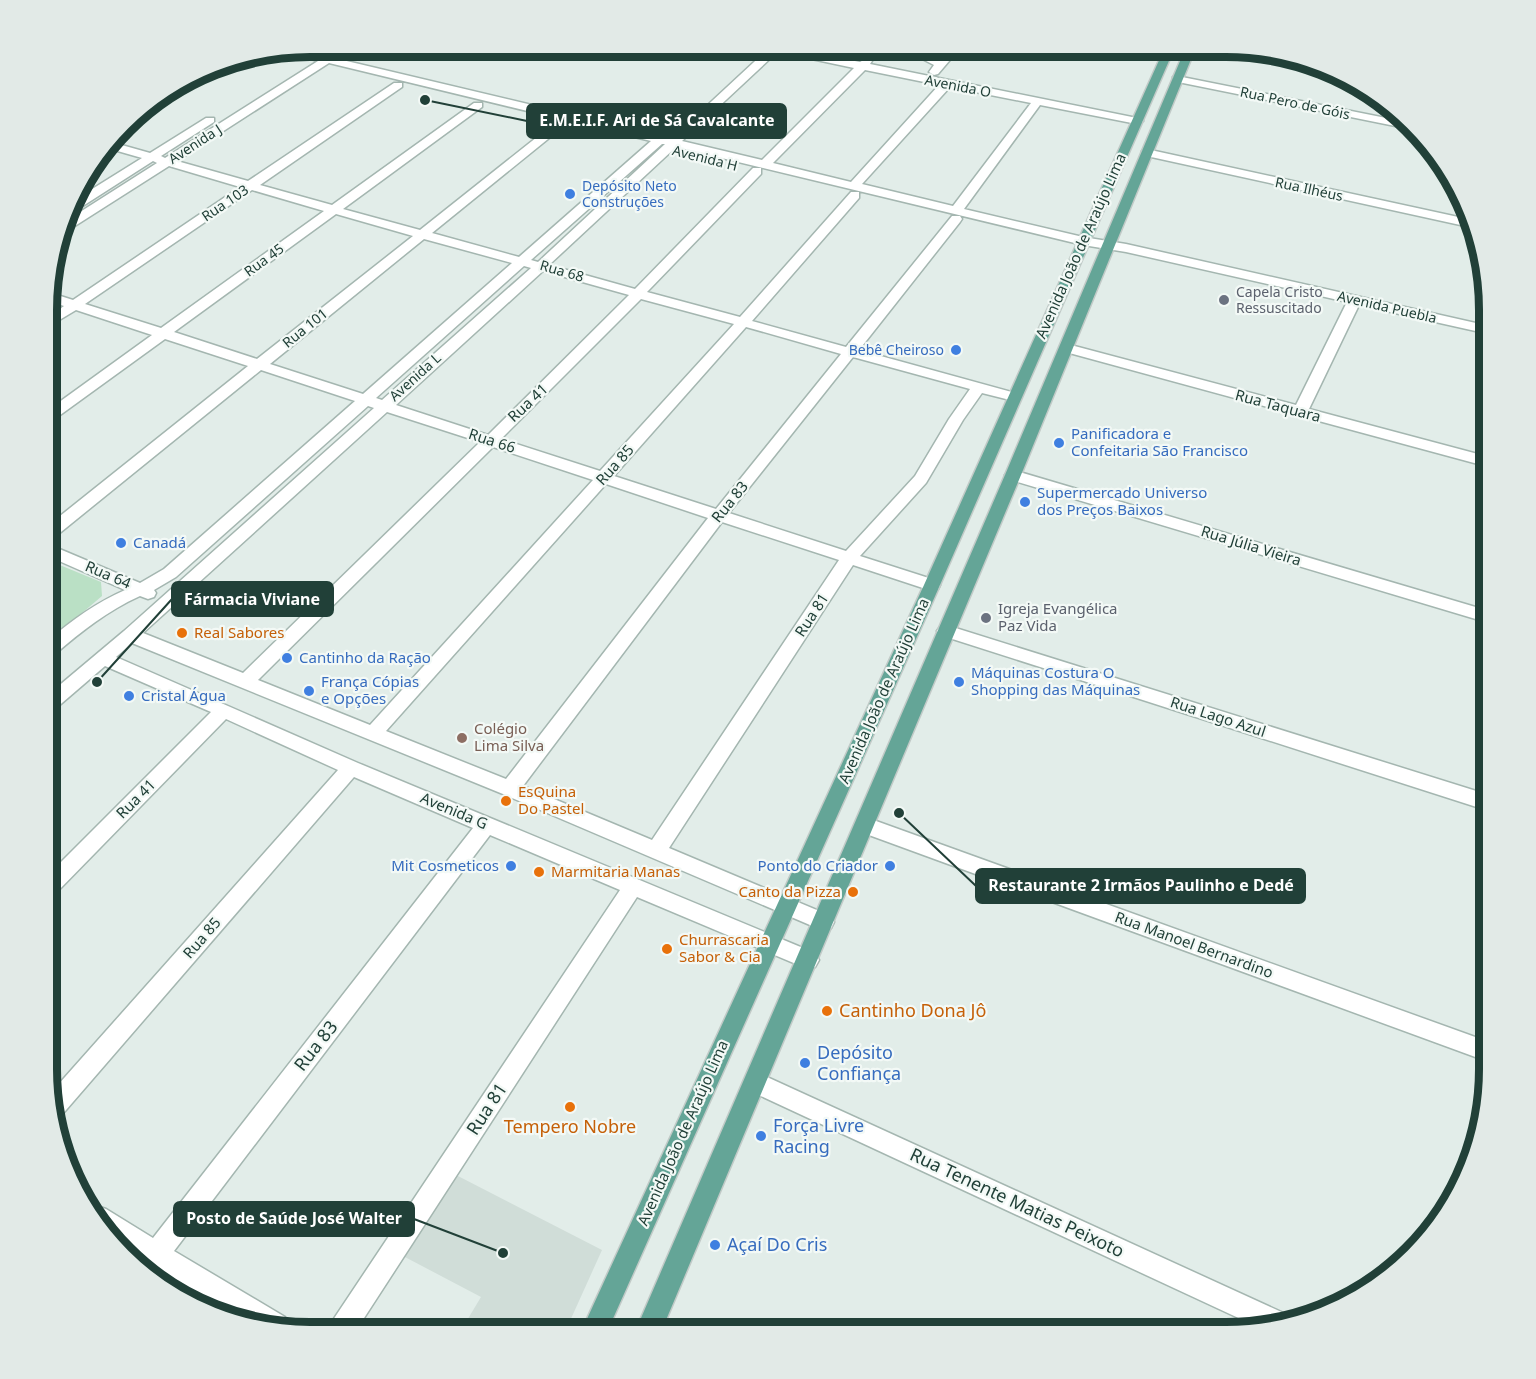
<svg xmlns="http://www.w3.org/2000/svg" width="1536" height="1379" viewBox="0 0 1536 1379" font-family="'Noto Sans',sans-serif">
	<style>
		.built { fill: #d0ddd8 }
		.green { fill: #bae0c5 }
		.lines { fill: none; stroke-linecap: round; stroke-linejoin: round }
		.minor-casing { stroke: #a4b6b0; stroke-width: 3 }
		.major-casing { stroke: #c1cac7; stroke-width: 3 }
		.minor { fill: #fff; fill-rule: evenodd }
		.major { fill: #64a597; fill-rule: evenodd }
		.shop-dot { fill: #3f7fe0; stroke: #f3f9f6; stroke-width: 2 }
		.worship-dot { fill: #6b7280; stroke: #f3f9f6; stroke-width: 2 }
		.food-dot { fill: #e8710a; stroke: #f3f9f6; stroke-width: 2 }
		.education-dot { fill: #8d6e63; stroke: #f3f9f6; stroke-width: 2 }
		.labels { text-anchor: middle; stroke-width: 4.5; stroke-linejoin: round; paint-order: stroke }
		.far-street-label { font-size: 14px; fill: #214038; stroke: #f3f9f6 }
		.far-shop-label { font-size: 14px; fill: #366cbe; stroke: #f3f9f6; text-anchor: start }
		.far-worship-label { font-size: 14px; fill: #5b616d; stroke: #f3f9f6; text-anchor: start }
		.street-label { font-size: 15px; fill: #214038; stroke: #f3f9f6 }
		.shop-label { font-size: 15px; fill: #366cbe; stroke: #f3f9f6; text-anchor: start }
		.worship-label { font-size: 15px; fill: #5b616d; stroke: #f3f9f6; text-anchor: start }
		.food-label { font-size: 15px; fill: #c56008; stroke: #f3f9f6; text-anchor: start }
		.education-label { font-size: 15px; fill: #785e54; stroke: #f3f9f6; text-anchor: start }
		.near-food-label { font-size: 18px; fill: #c56008; stroke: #f3f9f6; text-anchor: start }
		.near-street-label { font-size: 18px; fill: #214038; stroke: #f3f9f6 }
		.near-shop-label { font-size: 18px; fill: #366cbe; stroke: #f3f9f6; text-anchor: start }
		.rim { fill: none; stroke: #214038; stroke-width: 8 }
		.leader { fill: none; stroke: #214038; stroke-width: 2 }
		.callout-dot { fill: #214038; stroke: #f3f9f6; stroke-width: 2 }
		.callout { fill: #214038; stroke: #214038; stroke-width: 2 }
		.callout-label { font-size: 16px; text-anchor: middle; font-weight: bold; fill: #fff }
	</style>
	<rect width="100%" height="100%" fill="#e2ede9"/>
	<path class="built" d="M456 1175 602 1250 565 1332H460L481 1297 403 1256Z"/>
	<path class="green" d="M50 561 101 582 102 596 49 641Z"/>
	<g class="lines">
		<defs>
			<path id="minor" d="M899 47H912L939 59 950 47H961L938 74 934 75 929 72 934 65Z
				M788 48 860 62 867 58 872 61 870 64 1137 118 1143 121 1137 124 1040 105 964 209 1083 237 1126 244 1489 326V334L1359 305 1309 409 1489 457V467L1304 417 1295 416 1293 414 1062 351 1060 348 1067 344 1296 405 1347 302 1126 252 1083 245 676 147 549 265 635 289 753 168H761V174L647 292 740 317 851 192H859V198L752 321 846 347 952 216H960L962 219 960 222 859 350 1019 394 1021 397 1014 401 982 393 963 420 926 483 860 556 938 581 940 585 938 589 932 591 853 565 669 848 831 916 834 922 831 928 824 931 817 928 503 794 132 643 116 657 358 763 815 953 819 960 815 967 808 969 637 897 355 1332H327L331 1323 620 890 490 835 174 1251 285 1317 289 1326 288 1328 240 1319 159 1270 156 1274 136 1260 138 1257 110 1240 91 1209 97 1206 106 1209 153 1238 473 828 354 777 60 1117 55 1119 49 1095 338 770 226 719 55 894 48 896V875L211 712 105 666 55 709 49 711V694L124 631 374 408 368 406 176 577 154 590 156 593 154 597 148 599 140 596C107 611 82 631 55 654L49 656V640C73 619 96 603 125 590L50 557V545L140 583 164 569 355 401 261 370 56 536 50 537V524L248 366 165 339 56 418 51 419V408L152 335 76 310 51 325V315L64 306 51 302V293L73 300 240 187 169 166 67 231 62 232 66 221 157 163 153 161 75 211H69L73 201 142 158 107 148 111 142 150 153 206 118H214V122L161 156 165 158 318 61 282 51 296 49 658 135 666 131 672 134 668 138 671 139 766 51ZM788 54 854 68 762 160 682 141 773 56ZM329 63 651 141 519 257 432 233 564 126V122H556L420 230 343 209 482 107V103H474L332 205 260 185 402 87V83H394L248 181 177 161ZM865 70 939 85 851 182 773 163ZM950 87 1031 103 953 206 862 184ZM662 144H665L538 262 531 260ZM252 190 324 211 161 328 85 304ZM336 214 413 236 257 359 174 332ZM424 239 512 263 363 394 270 364ZM524 266 531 268 382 400 376 398ZM543 271 629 295 488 435 396 405ZM641 299 734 324 600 471 501 439ZM746 327 841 354 716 509 614 476ZM853 357 970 389 949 419 915 476 846 551 729 513ZM387 412 480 442 243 673 143 633ZM493 447 593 480 370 725 258 680ZM606 484 708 518 506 779 386 731ZM722 522 839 560 652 840 523 786Z
				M1177 76 1406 122 1415 130 1173 81V77Z
				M1146 149 1472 220 1474 228 1142 155V151Z
				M1013 470 1489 611V623L1008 479 1005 475Z
				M946 625 1489 795V811L940 635 937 631 940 627Z
				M865 817 1489 1042V1062L858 831 855 825 858 819Z
				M756 1072 1288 1315 1290 1321 1260 1328 748 1090 745 1083 748 1076Z"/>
			<path id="major" d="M1165 47H1175L940 585 607 1332H581L924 585Z
				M1186 47H1196L1021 475 661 1332H635L1005 475Z"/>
		</defs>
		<use href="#minor" class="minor-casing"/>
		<use href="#major" class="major-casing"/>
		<use href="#minor" class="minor"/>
		<use href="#major" class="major"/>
	</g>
	<g class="shop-dot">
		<circle cx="570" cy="194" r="6"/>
		<circle cx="956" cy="350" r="6"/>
		<circle cx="1059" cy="443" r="6"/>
		<circle cx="1025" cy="502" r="6"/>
		<circle cx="121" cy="543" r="6"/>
		<circle cx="287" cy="658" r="6"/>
		<circle cx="959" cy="682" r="6"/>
		<circle cx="309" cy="691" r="6"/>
		<circle cx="129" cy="696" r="6"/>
		<circle cx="511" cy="866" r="6"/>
		<circle cx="890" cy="866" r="6"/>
		<circle cx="805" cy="1063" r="6"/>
		<circle cx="761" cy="1136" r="6"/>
		<circle cx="715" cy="1245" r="6"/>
	</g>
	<g class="worship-dot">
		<circle cx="1224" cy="300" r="6"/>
		<circle cx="986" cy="618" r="6"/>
	</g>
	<g class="food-dot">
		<circle cx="182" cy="633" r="6"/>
		<circle cx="506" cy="801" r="6"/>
		<circle cx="539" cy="872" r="6"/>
		<circle cx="853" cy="892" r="6"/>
		<circle cx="667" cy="949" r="6"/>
		<circle cx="827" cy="1011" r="6"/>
		<circle cx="570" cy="1107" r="6"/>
	</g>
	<circle class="education-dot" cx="462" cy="738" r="6"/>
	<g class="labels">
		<g class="far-street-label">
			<text transform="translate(958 86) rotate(11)" y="5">Avenida O</text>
			<text transform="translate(1295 103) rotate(12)" y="5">Rua Pero de Góis</text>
			<text transform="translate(195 144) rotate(-33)" y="5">Avenida J</text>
			<text transform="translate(705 158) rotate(14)" y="5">Avenida H</text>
			<text transform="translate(1309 189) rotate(12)" y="5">Rua Ilhéus</text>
			<text transform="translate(225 203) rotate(-34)" y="5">Rua 103</text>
			<text transform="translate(264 260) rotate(-36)" y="5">Rua 45</text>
			<text transform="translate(562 271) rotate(16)" y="5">Rua 68</text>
			<text transform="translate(1387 307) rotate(13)" y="5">Avenida Puebla</text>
			<text transform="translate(305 328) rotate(-39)" y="5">Rua 101</text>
			<text transform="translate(415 377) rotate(-42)" y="5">Avenida L</text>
		</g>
		<g class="far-shop-label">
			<text x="582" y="191">Depósito Neto<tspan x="582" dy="16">Construções</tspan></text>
			<text x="944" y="355" text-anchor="end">Bebê Cheiroso</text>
		</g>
		<g class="far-worship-label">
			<text x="1236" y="297">Capela Cristo<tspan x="1236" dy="16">Ressuscitado</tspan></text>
		</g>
		<g class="street-label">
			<text transform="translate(1081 246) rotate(-66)" y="5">Avenida João de Araújo Lima</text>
			<text transform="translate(528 403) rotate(-43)" y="5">Rua 41</text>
			<text transform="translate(1278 406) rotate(15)" y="5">Rua Taquara</text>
			<text transform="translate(492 441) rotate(18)" y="5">Rua 66</text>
			<text transform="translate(615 465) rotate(-48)" y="5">Rua 85</text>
			<text transform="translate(730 502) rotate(-51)" y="5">Rua 83</text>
			<text transform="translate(1251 546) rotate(17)" y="5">Rua Júlia Vieira</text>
			<text transform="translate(108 575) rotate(23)" y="5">Rua 64</text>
			<text transform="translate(812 615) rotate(-57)" y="5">Rua 81</text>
			<text transform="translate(884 691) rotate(-66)" y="5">Avenida João de Araújo Lima</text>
			<text transform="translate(1218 717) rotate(18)" y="5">Rua Lago Azul</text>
			<text transform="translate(136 799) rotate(-45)" y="5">Rua 41</text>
			<text transform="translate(454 811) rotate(23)" y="5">Avenida G</text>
			<text transform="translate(202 938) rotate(-49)" y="5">Rua 85</text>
			<text transform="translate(1194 945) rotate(20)" y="5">Rua Manoel Bernardino</text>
			<text transform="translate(683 1133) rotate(-66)" y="5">Avenida João de Araújo Lima</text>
		</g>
		<g class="shop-label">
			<text x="1071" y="439">Panificadora e<tspan x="1071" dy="17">Confeitaria São Francisco</tspan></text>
			<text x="1037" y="498">Supermercado Universo<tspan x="1037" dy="17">dos Preços Baixos</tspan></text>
			<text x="133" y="548">Canadá</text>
			<text x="299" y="663">Cantinho da Ração</text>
			<text x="971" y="678">Máquinas Costura O<tspan x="971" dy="17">Shopping das Máquinas</tspan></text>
			<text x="321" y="687">França Cópias<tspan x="321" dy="17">e Opções</tspan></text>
			<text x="141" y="701">Cristal Água</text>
			<text x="499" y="871" text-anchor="end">Mit Cosmeticos</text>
			<text x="878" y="871" text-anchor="end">Ponto do Criador</text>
		</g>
		<g class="worship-label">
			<text x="998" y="614">Igreja Evangélica<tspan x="998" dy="17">Paz Vida</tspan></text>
		</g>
		<g class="food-label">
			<text x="194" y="638">Real Sabores</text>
			<text x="518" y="797">EsQuina<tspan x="518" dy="17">Do Pastel</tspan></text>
			<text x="551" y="877">Marmitaria Manas</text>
			<text x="841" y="897" text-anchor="end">Canto da Pizza</text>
			<text x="679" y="945">Churrascaria<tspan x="679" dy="17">Sabor &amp; Cia</tspan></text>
		</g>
		<g class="education-label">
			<text x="474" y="734">Colégio<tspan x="474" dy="17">Lima Silva</tspan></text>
		</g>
		<g class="near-food-label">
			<text x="839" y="1017">Cantinho Dona Jô</text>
			<text x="570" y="1133" text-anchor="middle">Tempero Nobre</text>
		</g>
		<g class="near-street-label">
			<text transform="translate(316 1046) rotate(-52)" y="6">Rua 83</text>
			<text transform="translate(487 1109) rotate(-57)" y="6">Rua 81</text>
			<text transform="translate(1017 1203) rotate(25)" y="6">Rua Tenente Matias Peixoto</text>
		</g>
		<g class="near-shop-label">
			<text x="817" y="1059">Depósito<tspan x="817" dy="21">Confiança</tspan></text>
			<text x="773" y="1132">Força Livre<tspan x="773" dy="21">Racing</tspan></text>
			<text x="727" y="1251">Açaí Do Cris</text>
		</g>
	</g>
	<path d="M0 0H1536V1379H0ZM310 57H1226A253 253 0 0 1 1479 310V1069A253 253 0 0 1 1226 1322H310A253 253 0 0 1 57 1069V310A253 253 0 0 1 310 57Z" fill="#e2eae7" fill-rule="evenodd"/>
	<path class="rim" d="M310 57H1226A253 253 0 0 1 1479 310V1069A253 253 0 0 1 1226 1322H310A253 253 0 0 1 57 1069V310A253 253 0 0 1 310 57Z"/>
	<path class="leader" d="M425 100L527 121M97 682L172 599M899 813L976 886M503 1253L414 1219"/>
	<g class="callout-dot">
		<circle cx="425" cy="100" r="6"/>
		<circle cx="97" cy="682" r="6"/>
		<circle cx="899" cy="813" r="6"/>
		<circle cx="503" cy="1253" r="6"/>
	</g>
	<g class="callout">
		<rect x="527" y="104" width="259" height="34" rx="6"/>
		<rect x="172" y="582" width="161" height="34" rx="6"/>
		<rect x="976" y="869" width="329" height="34" rx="6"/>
		<rect x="174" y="1202" width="240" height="34" rx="6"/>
	</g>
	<g class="callout-label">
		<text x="657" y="126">E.M.E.I.F. Ari de Sá Cavalcante</text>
		<text x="252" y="605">Fármacia Viviane</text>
		<text x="1141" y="891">Restaurante 2 Irmãos Paulinho e Dedé</text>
		<text x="294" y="1224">Posto de Saúde José Walter</text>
	</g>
</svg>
